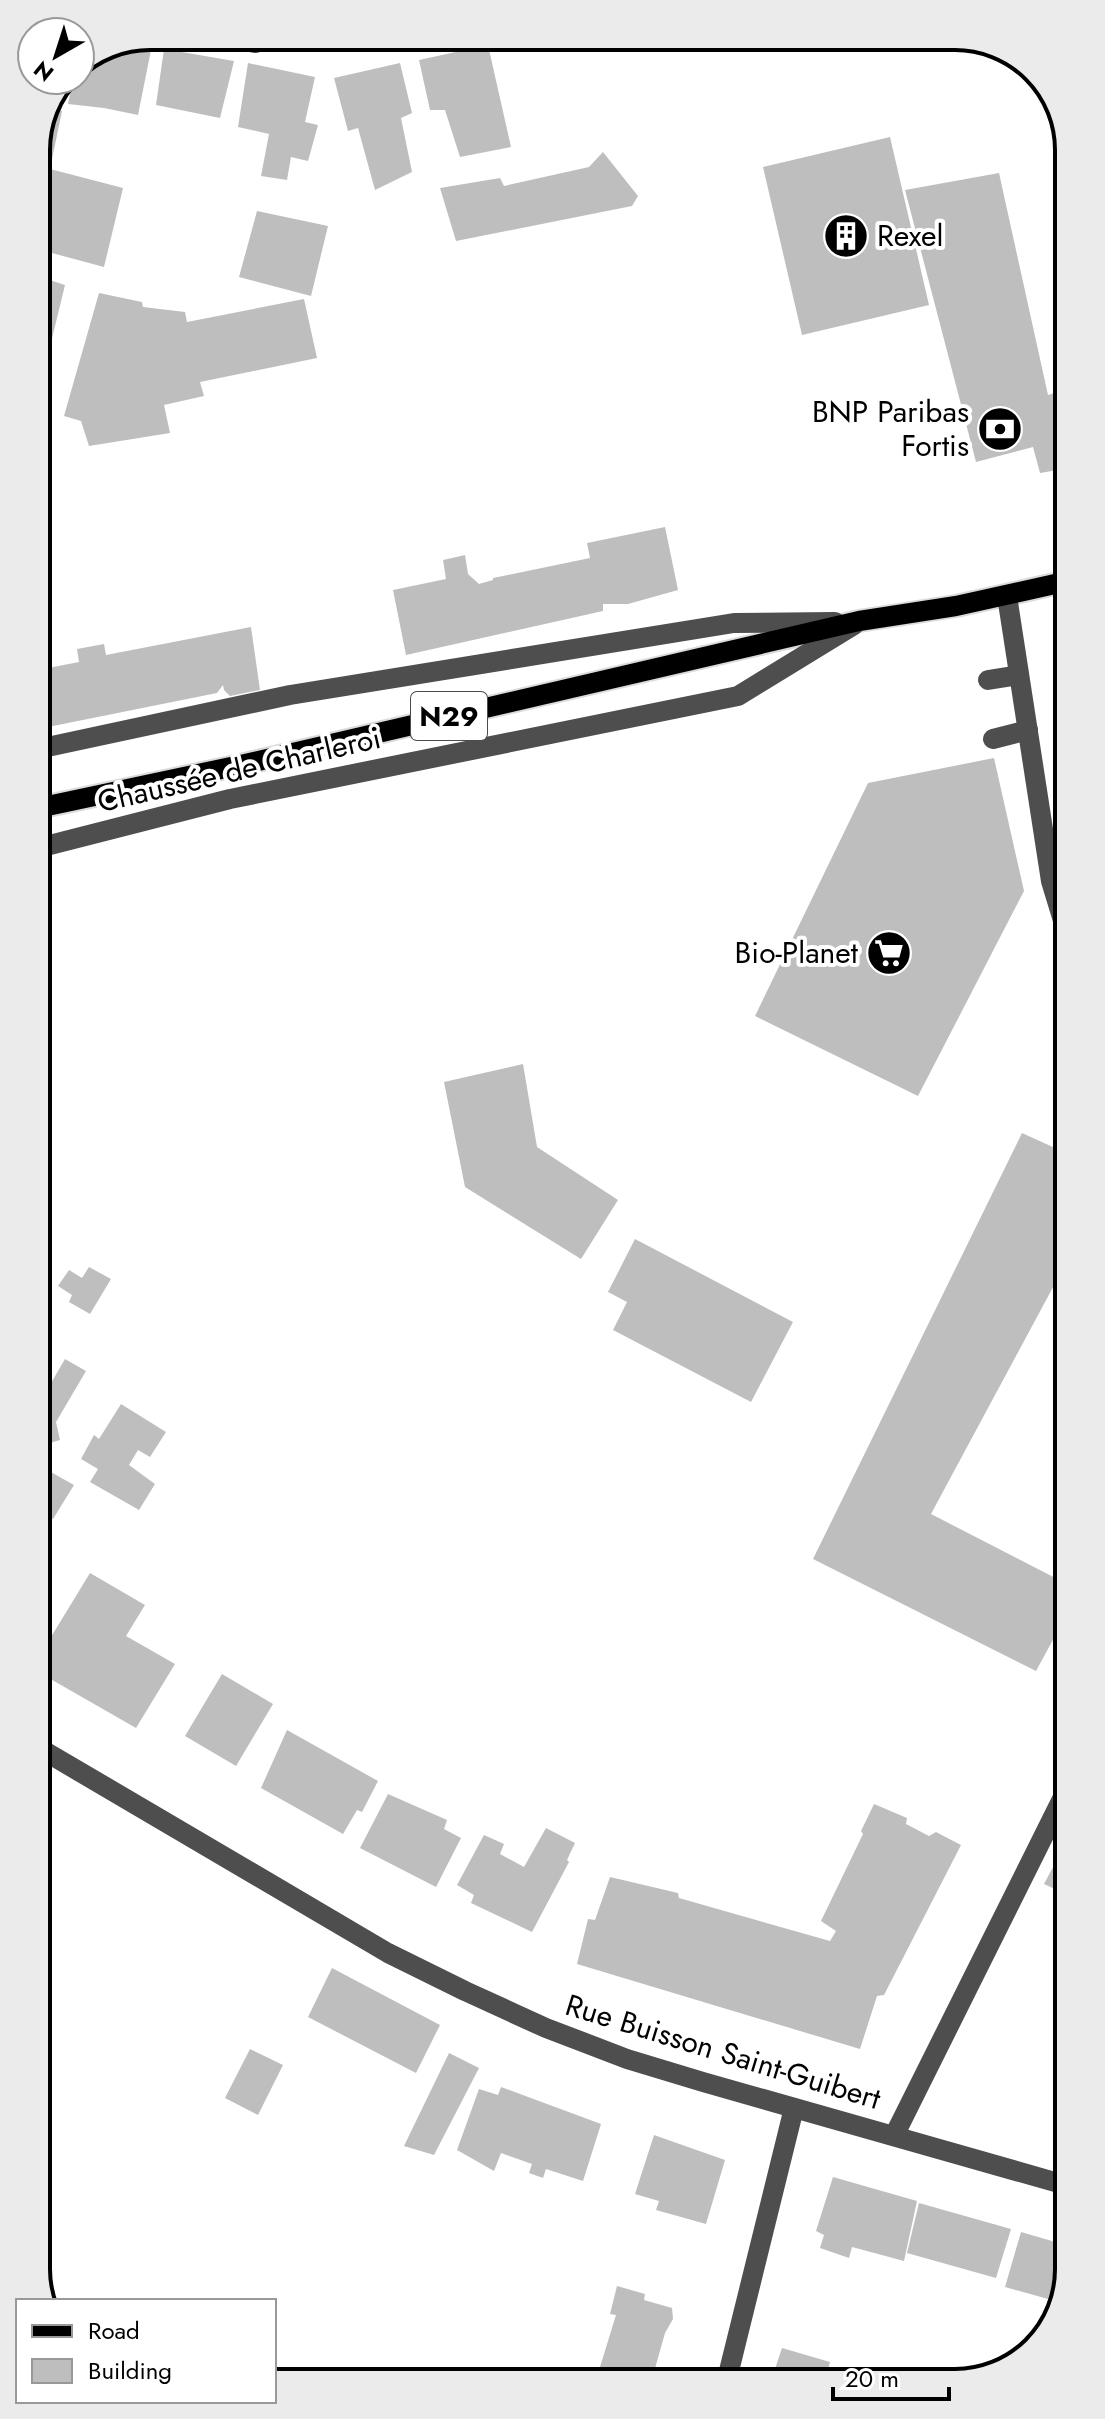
<svg xmlns="http://www.w3.org/2000/svg" width="1105" height="2419" viewBox="0 0 1105 2419" font-family="Jost,sans-serif">
<rect width="100%" height="100%" fill="#fff"/>
<g fill="#bebebe">
<path d="M135,42l17,3 -14,70 -34,-7 -36,-4 5,-24h7v-15z"/>
<path d="M488,45l23,102 -51,10 -15,-47h-15l-11,-50z"/>
<path d="M164,49l70,12 -14,57 -64,-13z"/>
<path d="M248,63l67,14 -10,45 13,3 -10,36 -17,-4 -4,23 -26,-4 8,-42 -31,-7z"/>
<path d="M400,63l12,50 -11,5 11,54 -37,18 -17,-62 -10,3 -14,-53z"/>
<path d="M52,109l10,2 -12,58 73,19 -19,79 -67,-18 -1,-38 5,-19 -5,-1v-48z"/>
<path d="M890,137l39,168 -127,30 -39,-168z"/>
<path d="M603,152l35,44 -6,10 -176,35 -16,-53 60,-10 4,8 85,-19z"/>
<path d="M999,173l49,222 16,-5v79l-24,4 -7,-26 -57,15 -71,-272z"/>
<path d="M257,211l71,15 -17,70 -72,-19z"/>
<path d="M37,276l28,9 -27,111h-1z"/>
<path d="M99,293l43,9 1,5 42,5 2,10 117,-23 13,59 -117,24 4,14 -40,9 6,28 -81,13 -8,-25 -17,-5z"/>
<path d="M665,527l13,63 -50,14h-25v7l-197,44 -13,-65 53,-11 -3,-19 22,-5 3,19 11,10 14,-4v-2l97,-20 -3,-15z"/>
<path d="M251,627l9,63 -30,6 -6,-6 -1,-5 -6,8 -179,36v-59l41,-8 -2,-13 27,-5 2,11z"/>
<path d="M994,758l30,133 -106,205 -163,-80 113,-233z"/>
<path d="M523,1064l14,83 81,53 -37,59 -116,-72 -21,-105z"/>
<path d="M1022,1133l44,20v110l-135,251 136,70v30l-31,57 -223,-112z"/>
<path d="M635,1239l158,83 -42,80 -138,-72 14,-28 -19,-10z"/>
<path d="M89,1267l22,12 -21,35 -21,-12 3,-7 -14,-9 11,-16 13,8z"/>
<path d="M65,1359l21,12 -30,51 4,18 -17,5 -3,-1v-42z"/>
<path d="M121,1404l45,28 -16,25 -12,-7 -9,15 26,19 -16,26 -49,-28 8,-13 -17,-10 13,-24 5,4z"/>
<path d="M40,1466l34,19 -21,34 -7,-4 -4,5 -2,-1z"/>
<path d="M90,1573l55,32 -19,31 49,28 -39,64 -96,-55v-18z"/>
<path d="M222,1674l51,30 -37,62 -51,-30z"/>
<path d="M287,1730l91,51 -16,31 -5,-2 -14,24 -82,-46z"/>
<path d="M388,1794l59,26 -3,9 17,9 -25,49 -76,-39z"/>
<path d="M874,1804l33,14 -1,6 23,12 7,-4 25,13 -77,150 -7,1 -17,53 -283,-85 11,-45 7,1 15,-43 68,16 1,5 151,43 6,-10 -15,-10 42,-87 -2,-3z"/>
<path d="M546,1828l29,15 -8,17 2,2 -37,70 -61,-29 3,-8 -17,-10 27,-50 20,9 -4,10 24,13z"/>
<path d="M1068,1839v56l-24,-11z"/>
<path d="M332,1968l108,57 -24,48 -108,-56z"/>
<path d="M250,2049l33,16 -25,50 -33,-17z"/>
<path d="M449,2053l30,15 -45,87 -30,-9z"/>
<path d="M501,2087l100,37 -18,57 -37,-12 -3,9 -14,-5 3,-9 -31,-11 -7,18 -37,-21 22,-61 19,6z"/>
<path d="M654,2135l71,25 -19,64 -50,-14 3,-9 -24,-7z"/>
<path d="M833,2177l84,24 -13,60 -52,-14 -3,11 -29,-10 4,-13 -8,-4z"/>
<path d="M919,2203l92,26 -15,49 -89,-25z"/>
<path d="M1021,2232l48,14v23l-9,31 -10,-3 -2,2 -43,-12z"/>
<path d="M617,2286l28,8 -1,6 28,8 1,11 -8,14 -13,46 -56,1 20,-65 -6,-1z"/>
<path d="M782,2348l48,14 -4,16h-54z"/>
</g>
<g fill="none" stroke-linecap="round" stroke-linejoin="round">
<g stroke="#dbdbdb" stroke-width="24">
<path id="major" d="M38,808l207,-44 614,-143 97,-15 108,-24"/>
</g>
<g stroke="#4e4e4e" stroke-width="20">
<path d="M221,36l34,7 26,-7"/>
<path d="M1007,596l44,285 14,46"/>
<path d="M988,680l31,-5"/>
<path d="M993,739l35,-9"/>
<path d="M38,749l252,-54 444,-72 101,-1"/>
<path d="M38,848l192,-49 508,-103 116,-71"/>
<path d="M41,1749l347,204 77,38 81,37 81,31 76,23 366,104"/>
<path d="M894,2136l174,-349"/>
<path d="M727,2379l67,-271"/>
</g>
<use href="#major" stroke="#000" stroke-width="20"/>
</g>
<defs>
<g id="building-disc" transform="scale(2.3)"><circle r="9.5" fill="#000" stroke="#fff"/><path d="M-4-6H4V6H1V3H-1V6H-4ZM-2.5-4.3h1.7v1.8h-1.7ZM.8-4.3h1.7v1.8H.8ZM-2.5-1h1.7V.8h-1.7ZM.8-1h1.7V.8H.8Z" fill="#fff"/></g>
<g id="bank-disc" transform="scale(2.3)"><circle r="9.5" fill="#000" stroke="#fff"/><path d="M-6-4H6V4H-6ZM0-2.3a2.3 2.3 0 1 0 0 4.6a2.3 2.3 0 1 0 0-4.6Z" fill="#fff"/></g>
<g id="supermarket-disc" transform="scale(2.3)"><circle r="9.5" fill="#000" stroke="#fff"/><path d="M-6-5.5h2.5l.6 2H6L4.5 2H-2.5L-4.4-4H-6ZM-1.5 3.2a1.3 1.3 0 1 0 .1 0ZM3 3.2a1.3 1.3 0 1 0 .1 0Z" fill="#fff"/></g>
</defs>
<g fill-rule="evenodd">
<use href="#building-disc" x="846" y="236"/>
<use href="#bank-disc" x="1000" y="429"/>
<use href="#supermarket-disc" x="889" y="953"/>
</g>
<g text-anchor="middle" stroke-width="8" stroke-linejoin="round" paint-order="stroke">
<rect fill="#fff" stroke="#4c4c4c" stroke-width="2" x="411" y="692" width="76" height="48" rx="6"/>
<g font-size="28" font-weight="bold" fill="#000">
<text x="449" y="726">N29</text>
</g>
<g font-size="30" fill="#000" stroke="#fff" text-anchor="end">
<text x="877" y="246" text-anchor="start">Rexel</text>
<text x="969" y="422">BNP Paribas<tspan x="969" dy="34">Fortis</tspan></text>
<text x="858" y="963">Bio-Planet</text>
</g>
<g font-size="30" fill="#000" stroke="#fff">
<text transform="translate(239 770) rotate(-13)" y="10">Chaussée de Charleroi</text>
<text transform="translate(723 2052) rotate(17)" y="10">Rue Buisson Saint-Guibert</text>
</g>
</g>
<path d="M0 0H1105V2419H0ZM150 50H955A100 100 0 0 1 1055 150V2269A100 100 0 0 1 955 2369H150A100 100 0 0 1 50 2269V150A100 100 0 0 1 150 50Z" fill="#ebebeb" fill-rule="evenodd"/>
<path fill="none" stroke="#000" stroke-width="4" d="M150 50H955A100 100 0 0 1 1055 150V2269A100 100 0 0 1 955 2369H150A100 100 0 0 1 50 2269V150A100 100 0 0 1 150 50Z"/>
<rect x="16" y="2299" width="260" height="104" fill="#ffffff" stroke="#999999" stroke-width="2"/>
<rect x="32" y="2325" width="40" height="12" fill="#000000" stroke="#999999" stroke-width="2"/>
<text x="88" y="2339" font-size="24" fill="#000000">Road</text>
<rect x="32" y="2359" width="40" height="24" fill="#bebebe" stroke="#999999" stroke-width="2"/>
<text x="88" y="2379" font-size="24" fill="#000000">Building</text>
<g transform="translate(56 56) rotate(219)"><circle r="38" fill="#ffffff" stroke="#999999" stroke-width="2"/>
<path d="M0-6L14 30L0 20L-14 30Z" fill="#000000"/>
<text y="-12" font-size="22" font-weight="bold" text-anchor="middle" fill="#000000">N</text>
</g>
<path d="M833 2387v12h116v-12" fill="none" stroke="#000000" stroke-width="4"/>
<text x="845" y="2387" font-size="24" fill="#000000" stroke="#ffffff" stroke-width="6" paint-order="stroke">20 m</text>
</svg>
